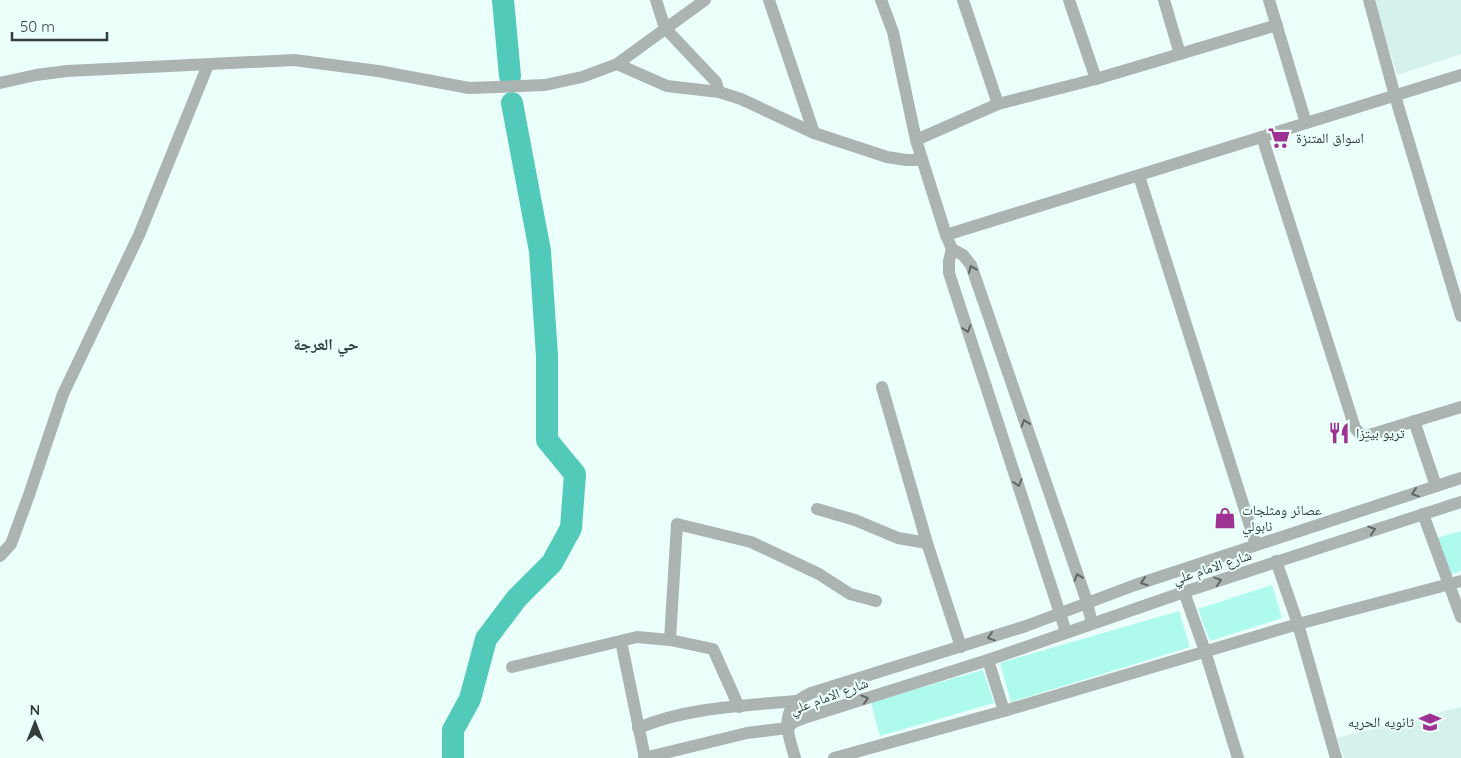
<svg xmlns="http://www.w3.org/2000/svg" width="1461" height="758" viewBox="0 0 1461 758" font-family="Quicksand,'Noto Naskh Arabic',sans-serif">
<rect width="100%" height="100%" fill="#ebfffb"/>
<g fill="#d5f1ec">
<path d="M1375,0h86v54l-64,21z"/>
<path d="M1461,707v51h-117l-7,-20z"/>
</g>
<g fill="#aefbee">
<path d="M1461,531v40l-12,4 -12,-37z"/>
<path d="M1272,585l10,33 -72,23 -12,-32z"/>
<path d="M1179,611l11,36 -179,55 -11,-39z"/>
<path d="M983,670l11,33 -114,33 -9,-34z"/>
</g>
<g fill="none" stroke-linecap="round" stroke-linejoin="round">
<g stroke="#51cab9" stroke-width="22">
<path d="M503,0l7,76"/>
<path d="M453,758v-28l17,-31 16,-60 31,-41 35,-35 19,-35 4,-54 -28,-34v-84l-7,-105 -28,-148"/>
</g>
<g stroke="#acb4b2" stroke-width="12">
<path d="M656,0l9,28 51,54 3,10"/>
<path d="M769,0l45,133"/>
<path d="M881,0l12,32 23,108 30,95 6,14 11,6 8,10 115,334 6,24"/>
<path d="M963,0l35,104"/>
<path d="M1069,0l27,79"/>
<path d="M1164,0l16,54"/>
<path d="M1269,0l37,123"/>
<path d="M1369,0l26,96 66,220"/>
<path d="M617,64l50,22 52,6 22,7 73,34 73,24 19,3h16"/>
<path d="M0,83l36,-8 31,-4 227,-11 84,11 91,17 76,-3 37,-8 35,-13 88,-64"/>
<path d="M1262,137l93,291 6,7 5,1 95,-29"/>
<path d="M916,140l82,-36 98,-25 181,-54"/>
<path d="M1139,176l117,369"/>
<path d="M946,235l515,-160"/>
<path d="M952,249l-3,12v12l117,359"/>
<path d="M882,387l45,156 34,104"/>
<path d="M1414,421l22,65"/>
<path d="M817,509l38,11 43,18 29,5"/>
<path d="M1423,514l38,103"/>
<path d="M0,556l11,-12 18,-49 34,-101 76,-159 69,-170"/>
<path d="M1276,561l22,63 38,134"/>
<path d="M1184,592l21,59 33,107"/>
<path d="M670,640l7,-116 74,18 68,32 31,20 26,7"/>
<path d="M621,641l24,117"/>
<path d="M988,660l16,51"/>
<path d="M512,667l125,-30 33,3 43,9 26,58"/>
<path d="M638,728c50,-21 105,-22 158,-27"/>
<path d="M787,728l7,-6 13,-5 181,-57 196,-68 277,-90"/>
<path d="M644,758l103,-25 40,-5"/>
<path d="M795,758c-8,-28 -17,-50 16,-65l215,-67 109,-41 326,-107"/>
<path d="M834,758l170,-47 294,-87 163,-43"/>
</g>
</g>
<defs><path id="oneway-chevron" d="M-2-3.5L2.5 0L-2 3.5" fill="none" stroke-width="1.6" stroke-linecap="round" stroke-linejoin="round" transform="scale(1.25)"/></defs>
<g stroke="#5f6765">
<use href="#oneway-chevron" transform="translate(972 269) rotate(-113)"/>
<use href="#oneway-chevron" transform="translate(967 329) rotate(72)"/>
<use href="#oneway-chevron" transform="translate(1025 423) rotate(-109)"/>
<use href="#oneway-chevron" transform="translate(1018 483) rotate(72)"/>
<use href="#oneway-chevron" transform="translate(1415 493) rotate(162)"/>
<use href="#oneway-chevron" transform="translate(1372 530) rotate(-18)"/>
<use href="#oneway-chevron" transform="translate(1078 577) rotate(-109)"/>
<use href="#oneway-chevron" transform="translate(1218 581) rotate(-18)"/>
<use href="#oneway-chevron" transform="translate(1144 582) rotate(162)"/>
<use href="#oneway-chevron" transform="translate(991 637) rotate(162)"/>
<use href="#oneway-chevron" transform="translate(865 699) rotate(-17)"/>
</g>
<defs>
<g id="supermarket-bare" transform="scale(1.725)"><path d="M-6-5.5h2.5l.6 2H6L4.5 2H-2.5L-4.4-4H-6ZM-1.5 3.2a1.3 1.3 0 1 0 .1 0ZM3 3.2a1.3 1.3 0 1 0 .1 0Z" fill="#9e3293" stroke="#ebfffb" stroke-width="2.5" paint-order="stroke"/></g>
<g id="restaurant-bare" transform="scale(1.725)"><path d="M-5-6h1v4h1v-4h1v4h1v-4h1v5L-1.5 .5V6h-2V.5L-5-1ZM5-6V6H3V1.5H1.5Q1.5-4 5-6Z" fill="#9e3293" stroke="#ebfffb" stroke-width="2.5" paint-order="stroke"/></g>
<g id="shop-bare" transform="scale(1.725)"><path d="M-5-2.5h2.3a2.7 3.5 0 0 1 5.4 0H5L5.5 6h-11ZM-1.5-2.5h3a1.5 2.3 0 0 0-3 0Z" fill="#9e3293" stroke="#ebfffb" stroke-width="2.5" paint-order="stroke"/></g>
<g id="school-bare" transform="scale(1.725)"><path d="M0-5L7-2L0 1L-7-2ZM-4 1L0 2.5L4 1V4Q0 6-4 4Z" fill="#9e3293" stroke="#ebfffb" stroke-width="2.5" paint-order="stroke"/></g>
</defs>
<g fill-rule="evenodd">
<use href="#supermarket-bare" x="1279" y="138"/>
<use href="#restaurant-bare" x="1339" y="433"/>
<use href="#shop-bare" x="1225" y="518"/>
<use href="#school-bare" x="1430" y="722"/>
</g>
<g text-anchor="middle" stroke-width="4" stroke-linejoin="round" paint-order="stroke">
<g font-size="14" fill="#353d3b" stroke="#ebfffb" text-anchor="start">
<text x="1296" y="143">اسواق المتنزة</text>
<text x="1356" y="438">تريو بيتزا</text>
<text x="1242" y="515">عصائر ومثلجات<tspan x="1242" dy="16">نابولي</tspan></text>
<text x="1414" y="727" text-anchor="end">ثانويه الحريه</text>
</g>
<g font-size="14" fill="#353d3b" stroke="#ebfffb">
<text transform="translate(1212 567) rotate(-18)" y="5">شارع الامام علي</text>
<text transform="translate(829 696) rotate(-20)" y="5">شارع الامام علي</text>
</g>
<g font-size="16" font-weight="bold" fill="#30403d" stroke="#ebfffb">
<text x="326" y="350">حي العرجة</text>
</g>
</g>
<g transform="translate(35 723)" stroke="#ebfffb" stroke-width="4" paint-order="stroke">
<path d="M0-4L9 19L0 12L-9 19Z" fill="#353d3b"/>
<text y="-8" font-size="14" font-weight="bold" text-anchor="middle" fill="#353d3b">N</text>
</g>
<path d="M12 32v8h95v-8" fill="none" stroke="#353d3b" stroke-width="2.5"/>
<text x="20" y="32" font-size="15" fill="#353d3b" stroke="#ebfffb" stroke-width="4" paint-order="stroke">50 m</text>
</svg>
